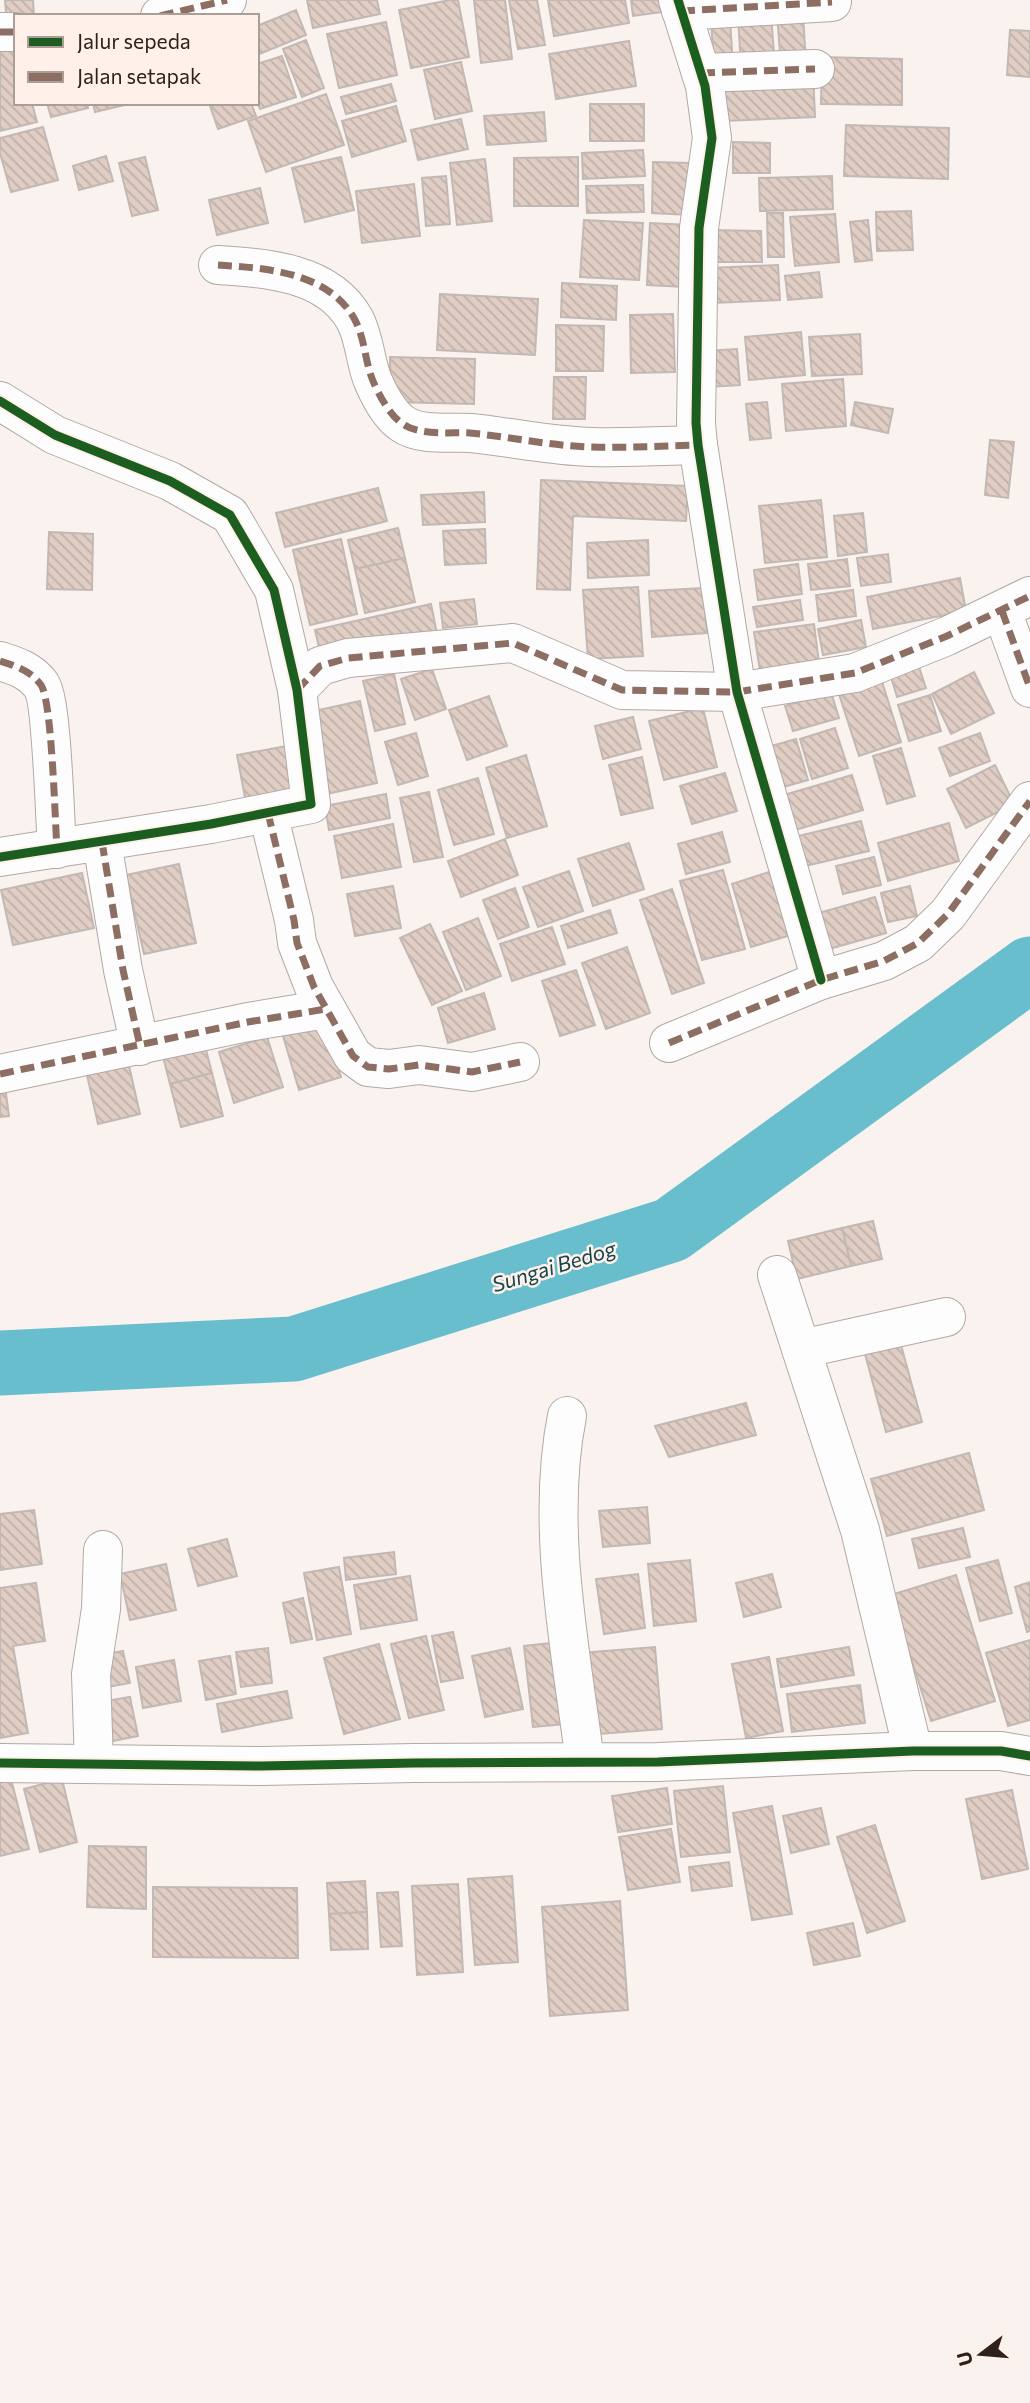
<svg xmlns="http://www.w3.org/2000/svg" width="1030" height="2403" viewBox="0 0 1030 2403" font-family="Commissioner,sans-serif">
<defs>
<pattern id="building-back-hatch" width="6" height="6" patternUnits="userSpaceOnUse" patternTransform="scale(1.75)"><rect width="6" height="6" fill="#e0cdc4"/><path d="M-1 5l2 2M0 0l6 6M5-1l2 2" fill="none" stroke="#c0b0a8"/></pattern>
</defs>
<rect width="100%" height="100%" fill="#faf2ef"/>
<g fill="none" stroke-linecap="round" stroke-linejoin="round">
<path stroke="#69becd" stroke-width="65" d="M0,1363l294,-14 377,-119 359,-261"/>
</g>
<g fill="url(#building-back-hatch)" stroke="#c2b8b4" stroke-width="2">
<path d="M5,0h28l1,16h-18l-9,7z"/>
<path d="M307,0h70l3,14 -67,14z"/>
<path d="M450,0h8l11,57 -58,11 -12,-58z"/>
<path d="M474,0h31l7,59 -31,4z"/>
<path d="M509,0h28l8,45 -27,4z"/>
<path d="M548,0h77l4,23 -75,13z"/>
<path d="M631,0h31l1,12 -30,4z"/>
<path d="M296,10l10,25 -49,20v-29z"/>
<path d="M803,13l3,52 -25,1 -4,-52z"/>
<path d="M771,14l4,53 -34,1 -3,-52z"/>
<path d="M730,18l3,49 -19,1 -3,-49z"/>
<path d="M386,22l11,53 -58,13 -12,-54z"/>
<path d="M1010,30l20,1v46l-23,-2z"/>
<path d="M0,40l16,2v61h16l5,19 -37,9z"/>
<path d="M306,40l18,48 -22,9 -19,-48z"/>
<path d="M629,41l7,45 -80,13 -7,-45z"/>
<path d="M282,56l14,41 -36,12 -3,-8v-37z"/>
<path d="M822,57l80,2v46l-81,-1z"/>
<path d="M461,62l11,49 -37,8 -11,-49z"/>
<path d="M813,73l2,44 -90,4 -2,-44z"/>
<path d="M391,84l5,17 -50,13 -5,-17z"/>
<path d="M326,94l18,51 -78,27 -18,-51z"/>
<path d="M47,103h40l1,5 -37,9z"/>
<path d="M93,103h40l-38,9z"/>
<path d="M209,103h42l5,13 -38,13z"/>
<rect x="590" y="104" width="54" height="37"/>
<path d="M396,106l10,35 -54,16 -10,-36z"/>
<path d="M544,112l2,29 -59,4 -3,-29z"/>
<path d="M461,119l7,30 -50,11 -7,-30z"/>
<path d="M846,125l103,3 -1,51 -104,-3z"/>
<path d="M43,127l15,53 -47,12 -11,-39v-15z"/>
<path d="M733,142l37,1v30h-37z"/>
<path d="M643,150l2,26 -62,3 -1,-26z"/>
<path d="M106,156l7,25 -34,9 -6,-24z"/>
<path d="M145,157l13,53 -26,6 -13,-53z"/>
<path d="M341,157l13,53 -49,12 -13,-54z"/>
<path d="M578,157v49h-64v-48z"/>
<path d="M485,159l7,62 -35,4 -7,-62z"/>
<path d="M653,162l37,1 -1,52 -37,-2z"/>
<path d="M446,176l4,48 -24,2 -4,-48z"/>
<path d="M832,176l1,33 -73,2 -1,-33z"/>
<path d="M414,184l6,52 -58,7 -6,-52z"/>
<path d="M643,185l1,27 -57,1 -1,-27z"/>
<path d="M260,188l8,35 -51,12 -8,-35z"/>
<path d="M911,211l2,39 -36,1 -1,-39z"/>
<path d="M767,213h16l1,44h-16z"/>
<path d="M835,214l4,48 -44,4 -5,-49z"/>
<path d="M584,220l59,3 -4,57 -59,-3z"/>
<path d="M868,220l4,40 -17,2 -5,-40z"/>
<path d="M650,223l39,2 -4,62 -38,-2z"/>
<path d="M711,230l50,1 1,31h-52z"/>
<path d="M778,265l2,35 -67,3 -3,-35z"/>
<path d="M819,272l3,25 -34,3 -3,-24z"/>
<path d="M562,283l55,3 -1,34 -55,-3z"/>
<path d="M440,294l98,5 -3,56 -98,-5z"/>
<path d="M673,314l2,58 -44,1 -1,-58z"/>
<path d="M556,325l48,1 -1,45h-47z"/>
<path d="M801,332l4,43 -56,5 -4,-43z"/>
<path d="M860,334l2,40 -50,2 -3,-39z"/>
<path d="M737,349l3,36 -32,2 -3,-36z"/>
<path d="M390,357l85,2 -1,45 -84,-2z"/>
<path d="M554,377h32l-1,42h-32z"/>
<path d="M843,379l3,47 -60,5 -4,-47z"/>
<path d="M767,402l4,36 -21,2 -4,-36z"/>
<path d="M855,402l38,7 -5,24 -37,-8z"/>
<path d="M990,440l24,2 -6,56 -23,-3z"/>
<path d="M541,480l147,6 -2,35 -113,-5 -3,74 -33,-1z"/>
<path d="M378,488l9,33 -102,26 -9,-34z"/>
<path d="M484,492l1,30 -62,3 -2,-30z"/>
<path d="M821,500l6,57 -62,6 -6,-57z"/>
<path d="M863,513l4,39 -29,4 -4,-40z"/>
<path d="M398,528l7,30 -50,11 -7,-29z"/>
<path d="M485,529l1,34 -41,2 -2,-34z"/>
<path d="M49,532l44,2 -1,56 -45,-1z"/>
<path d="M341,539l16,75 -47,11 -17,-75z"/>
<path d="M648,540l1,35 -61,3 -1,-35z"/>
<path d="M888,554l3,28 -30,4 -4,-28z"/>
<path d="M405,558l10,44 -50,11 -10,-44z"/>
<path d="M847,559l3,27 -39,4 -3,-26z"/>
<path d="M798,564l4,30 -44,6 -4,-30z"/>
<path d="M960,578l6,33 -93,18 -6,-32z"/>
<path d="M638,587l5,69 -55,3 -5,-69z"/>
<path d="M703,588l4,45 -55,4 -3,-46z"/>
<path d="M853,590l3,26 -37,5 -3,-26z"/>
<path d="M474,599l3,25 -34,4 -3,-25z"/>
<path d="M800,600l3,20 -46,7 -4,-20z"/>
<path d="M431,604l6,30 -115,26 -7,-30z"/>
<path d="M861,620l5,27 -43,8 -5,-26z"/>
<path d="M814,624l5,39 -59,8 -6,-39z"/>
<path d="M917,661l9,27 -29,9 -8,-27z"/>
<path d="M432,669l14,40 -31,11 -14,-41z"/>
<path d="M879,672l22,70 -42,14 -23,-71z"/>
<path d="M974,672l20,41 -43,21 -19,-40z"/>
<path d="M394,674l11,50 -30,7 -12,-50z"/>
<path d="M831,692l8,26 -46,13 -8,-25z"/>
<path d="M930,695l11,36 -32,10 -11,-36z"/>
<path d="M489,696l18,50 -40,14 -18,-50z"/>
<path d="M360,701l17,82 -55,12 -17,-82z"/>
<path d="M703,708l14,59 -53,13 -15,-59z"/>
<path d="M633,717l8,32 -38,10 -8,-33z"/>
<path d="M835,728l13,40 -36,11 -12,-40z"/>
<path d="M416,733l12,43 -30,9 -13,-43z"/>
<path d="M980,733l10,28 -40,15 -11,-28z"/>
<path d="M796,739l12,41 -28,8 -12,-41z"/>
<path d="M298,744l9,52 -60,12 -10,-53z"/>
<path d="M901,748l14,48 -28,8 -14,-48z"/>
<path d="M526,755l21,71 -40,12 -21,-70z"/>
<path d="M642,757l11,51 -32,7 -12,-50z"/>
<path d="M995,765l19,39 -48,24 -19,-39z"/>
<path d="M725,773l12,38 -45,13 -12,-38z"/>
<path d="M852,775l11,35 -78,23 -11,-35z"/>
<path d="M478,778l16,56 -40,11 -16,-55z"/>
<path d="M429,792l14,65 -29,5 -14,-64z"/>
<path d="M386,794l4,24 -61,12 -4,-24z"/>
<path d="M861,821l8,30 -68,16 -7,-30z"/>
<path d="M949,823l10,38 -71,20 -10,-38z"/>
<path d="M393,824l8,43 -59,11 -8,-42z"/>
<path d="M722,832l8,30 -44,12 -8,-30z"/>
<path d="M505,839l13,36 -57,22 -13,-36z"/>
<path d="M629,843l15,46 -51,17 -15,-47z"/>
<path d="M874,857l7,28 -38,9 -7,-28z"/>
<path d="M179,864l17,79 -52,11 -18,-79z"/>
<path d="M723,870l22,79 -43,11 -22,-79z"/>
<path d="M569,871l14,40 -45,16 -15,-40z"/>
<path d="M772,871l19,64 -40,12 -19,-63z"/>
<path d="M82,873l12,55 -81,17 -12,-55z"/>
<path d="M393,886l8,42 -46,8 -8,-42z"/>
<path d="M910,886l7,30 -29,6 -7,-29z"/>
<path d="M515,888l14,39 -31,12 -15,-39z"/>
<path d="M672,889l32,94 -32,11 -32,-94z"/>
<path d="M875,897l11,36 -71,20 -10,-36z"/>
<path d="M610,910l7,23 -49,15 -7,-22z"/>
<path d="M478,918l23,58 -35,14 -23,-58z"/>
<path d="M430,924l32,67 -30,14 -32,-67z"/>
<path d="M552,927l13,37 -53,17 -12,-37z"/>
<path d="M627,947l23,66 -44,16 -24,-66z"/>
<path d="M576,970l19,55 -35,11 -18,-55z"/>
<path d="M484,993l11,36 -47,14 -10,-35z"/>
<path d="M325,1023l16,54 -42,13 -16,-54z"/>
<path d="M267,1037l16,50 -49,16 -15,-51z"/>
<path d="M203,1038l9,35 -42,11 -9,-35z"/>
<path d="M127,1057l13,57 -42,10 -13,-58z"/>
<path d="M212,1073l11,43 -42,11 -11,-43z"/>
<path d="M5,1086l4,30 -9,1v-30z"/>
<path d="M873,1221l9,38 -31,7 -9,-38z"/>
<path d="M842,1228l9,38 -54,13 -9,-38z"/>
<path d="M901,1345l21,77 -36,10 -21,-78z"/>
<path d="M746,1403l10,32 -87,22 -14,-31z"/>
<path d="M969,1453l15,57 -97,26 -16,-57z"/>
<path d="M647,1507l3,36 -47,4 -4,-36z"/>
<path d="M34,1510l8,54 -42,6v-56z"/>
<path d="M963,1528l7,29 -51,11 -7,-29z"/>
<path d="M227,1539l10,37 -39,10 -10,-37z"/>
<path d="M394,1552l2,22 -50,6 -2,-22z"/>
<path d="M690,1560l6,61 -42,5 -6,-62z"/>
<path d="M998,1560l14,53 -32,8 -14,-53z"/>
<path d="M166,1564l10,46 -46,10 -10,-46z"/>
<path d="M339,1567l12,67 -34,6 -13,-67z"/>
<path d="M638,1574l7,54 -41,6 -8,-55z"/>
<path d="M772,1574l9,33 -37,10 -8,-34z"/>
<path d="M956,1575l39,126 -64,20 -40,-126z"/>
<path d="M410,1576l7,44 -56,9 -7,-44z"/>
<path d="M1030,1582v49l-3,1 -12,-45z"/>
<path d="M36,1583l9,58 -32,5 15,87 -28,5v-150z"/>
<path d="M303,1598l9,41 -21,4 -8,-40z"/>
<path d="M453,1632l10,46 -22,4 -9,-46z"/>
<path d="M426,1636l18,74 -35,8 -18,-74z"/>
<path d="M1030,1640v80l-22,6 -22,-73z"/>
<path d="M569,1641l8,82 -44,4 -9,-81z"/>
<path d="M379,1644l21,75 -56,15 -20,-76z"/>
<path d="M655,1647l7,82 -76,6 -6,-82z"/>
<path d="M849,1647l5,28 -73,12 -4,-28z"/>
<path d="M268,1648l4,35 -31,4 -5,-35z"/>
<path d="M510,1648l13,61 -38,8 -13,-61z"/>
<path d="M123,1651l7,32 -23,4 -7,-32z"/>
<path d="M230,1656l6,38 -30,6 -7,-39z"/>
<path d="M769,1657l14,74 -37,7 -14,-74z"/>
<path d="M174,1660l7,41 -38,7 -7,-41z"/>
<path d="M860,1685l5,38 -73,9 -5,-38z"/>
<path d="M287,1691l5,27 -70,14 -5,-28z"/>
<path d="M130,1697l8,39 -30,6 -8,-40z"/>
<path d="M11,1779l18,70 -29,7v-74z"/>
<path d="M62,1779l15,63 -37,10 -16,-63z"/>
<path d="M723,1786l7,66 -49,5 -7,-66z"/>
<path d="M667,1788l5,36 -54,8 -6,-36z"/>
<path d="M1012,1790l16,79 -46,10 -16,-80z"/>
<path d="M772,1806l20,108 -40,6 -19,-107z"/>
<path d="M821,1808l8,36 -38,9 -8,-37z"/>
<path d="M875,1825l30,96 -38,12 -30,-96z"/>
<path d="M671,1829l9,53 -52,8 -9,-53z"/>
<path d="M89,1846l57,1v62l-59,-2z"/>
<path d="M729,1862l3,24 -40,5 -3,-24z"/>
<path d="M512,1876l6,86 -43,3 -7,-86z"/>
<path d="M365,1881l2,31 -38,2 -2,-31z"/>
<path d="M458,1884l5,88 -46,3 -5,-89z"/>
<path d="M153,1887l144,1 1,70 -145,-1z"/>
<path d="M398,1892l4,54 -21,1 -4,-54z"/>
<path d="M620,1901l8,109 -78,6 -8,-109z"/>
<path d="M367,1912l1,37 -37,1 -2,-36z"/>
<path d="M853,1923l7,33 -46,9 -7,-32z"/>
</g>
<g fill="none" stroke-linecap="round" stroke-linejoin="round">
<g stroke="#b2a9a5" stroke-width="40">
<g id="minor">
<path d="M678,0l27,86 7,52 -13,90 -3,195 2,22 39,247 84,288"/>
<path d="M681,11l151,-9"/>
<path d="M160,16l67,-16"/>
<path d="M0,32h16"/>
<path d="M701,73l114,-4"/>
<path d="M218,265c48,3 111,7 137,55 10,19 10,42 18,61 6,14 17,35 30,43 17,12 47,8 67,9 41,4 81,13 122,14 35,1 71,-1 106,-2"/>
<path d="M0,401l55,34 115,46 60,34 44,75 23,100 14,114 -100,20 -211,33"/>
<path d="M1002,611l28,77"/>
<path d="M0,661c16,5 31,10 41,24 11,15 14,137 16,164"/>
<path d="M297,690l23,-24 28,-8 165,-15 109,47 115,2 118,-19 92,-37 83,-40"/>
<path d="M268,813l26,107 3,23 17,44 39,69 15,11 21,2 30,-4 53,7 48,-10"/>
<path d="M102,842l21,128 17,76"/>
<path d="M669,1043l152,-63 63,-19 34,-18 30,-29 82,-113"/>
<path d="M0,1074l248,-52 78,-13"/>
<path d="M777,1275l83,255 53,221"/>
<path d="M801,1349l145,-32"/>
<path d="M567,1416c-22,111 4,235 18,346"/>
<path d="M0,1763l261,3 153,-3 244,-1 255,-11h88l29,5"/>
<path d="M94,1764l-3,-90 10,-65 2,-59"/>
</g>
</g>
<use href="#minor" stroke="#fefdfd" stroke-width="38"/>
<g stroke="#8d6e63" stroke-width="7" stroke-dasharray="14 7" stroke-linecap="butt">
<path d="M681,11l151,-9"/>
<path d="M160,16l67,-16"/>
<path d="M0,32h16"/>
<path d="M701,73l114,-4"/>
<path d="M218,265c48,3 111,7 137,55 10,19 10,42 18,61 6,14 17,35 30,43 17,12 47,8 67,9 41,4 81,13 122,14 35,1 71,-1 106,-2"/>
<path d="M1002,611l28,77"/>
<path d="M0,661c16,5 31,10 41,24 11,15 14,137 16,164"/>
<path d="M297,690l23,-24 28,-8 165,-15 109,47 115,2 118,-19 92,-37 83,-40"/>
<path d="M268,813l26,107 3,23 17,44 39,69 15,11 21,2 30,-4 53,7 48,-10"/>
<path d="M102,842l21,128 17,76"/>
<path d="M669,1043l152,-63 63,-19 34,-18 30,-29 82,-113"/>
<path d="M0,1074l248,-52 78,-13"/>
</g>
<g stroke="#fff1ea" stroke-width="13">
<g id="cycleway">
<path d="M678,0l27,86 7,52 -13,90 -3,195 2,22 39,247 84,288"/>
<path d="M0,401l55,34 115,46 60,34 44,75 23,100 14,114 -100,20 -211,33"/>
<path d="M0,1763l261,3 153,-3 244,-1 255,-11h88l29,5"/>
</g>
</g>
<use href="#cycleway" stroke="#1b5e20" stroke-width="9"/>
</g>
<g text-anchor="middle" stroke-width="5" stroke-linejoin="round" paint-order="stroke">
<g font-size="21" font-style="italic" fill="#134650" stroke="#fff1ea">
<text transform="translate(554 1267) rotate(-17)" y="7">Sungai Bedog</text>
</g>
</g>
<rect x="14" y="14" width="245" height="91" fill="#fff1ea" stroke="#ab9e97" stroke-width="2"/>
<rect x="28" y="37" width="35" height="10" fill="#1b5e20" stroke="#ab9e97" stroke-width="2"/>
<text x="77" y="49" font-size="21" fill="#2e211b">Jalur sepeda</text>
<rect x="28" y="72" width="35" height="10" fill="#8d6e63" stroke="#ab9e97" stroke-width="2"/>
<text x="77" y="84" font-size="21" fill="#2e211b">Jalan setapak</text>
<g transform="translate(981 2354) rotate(254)" stroke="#fff1ea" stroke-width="5" paint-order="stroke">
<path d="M0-5L12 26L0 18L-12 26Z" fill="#2e211b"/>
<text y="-10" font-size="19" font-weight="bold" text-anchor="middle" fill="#2e211b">U</text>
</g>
</svg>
